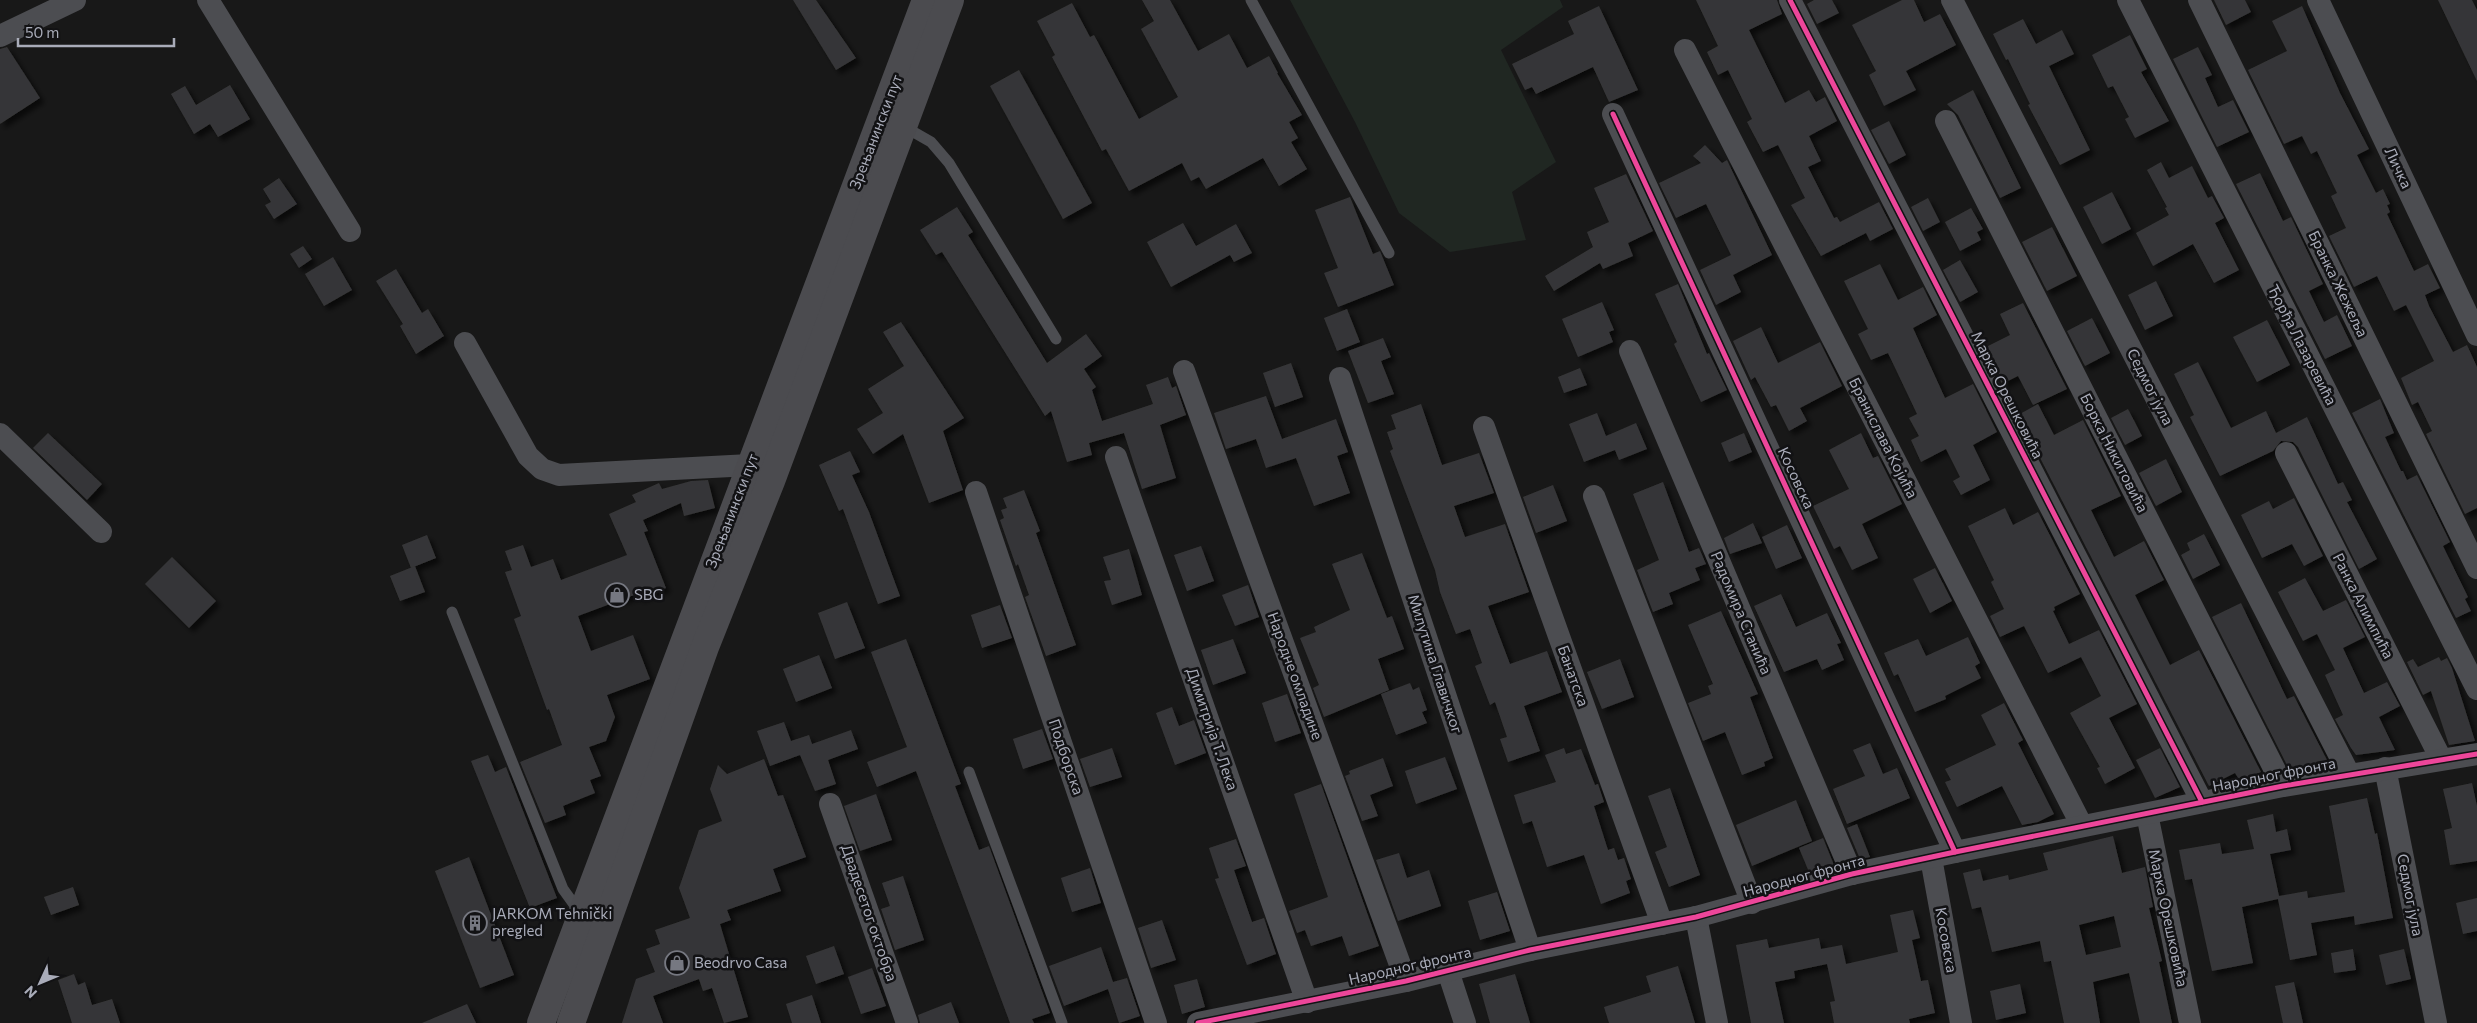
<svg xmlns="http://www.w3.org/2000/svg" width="2477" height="1023" viewBox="0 0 2477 1023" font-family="Commissioner,sans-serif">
<defs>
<filter id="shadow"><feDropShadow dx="4.5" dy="4.5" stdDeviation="2.5" flood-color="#0009"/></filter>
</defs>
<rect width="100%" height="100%" fill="#181818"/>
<path fill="#202722" d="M1290,0h270l3,7 -62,43 55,112 -44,30 14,48 -76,12 -51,-39 -44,-91z"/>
<g fill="#363637" fill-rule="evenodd" filter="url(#shadow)">
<path d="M793,0h23l40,58 -20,12z"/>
<path d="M1142,0h28l28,51 31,-17 18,34 22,-12 9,17h-1l25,42 -13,7 9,16 -7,4 16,27 -28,17 -16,-28 -57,31 -7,-12 -8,4 -9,-18 -53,28 -23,-42 -4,2 -50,-94 3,-2 -18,-34 35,-18 18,34 4,-2 45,84 39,-22 -37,-68 13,-8z"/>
<path d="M1696,0h81l5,14 -33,16 36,73 24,-13 7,12 9,-5 12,24 -28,15 12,25 -13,6 26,51 3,-1 3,5 39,-20 14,27 -23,12 -4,-8 -45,23 -30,-51 14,-7 -27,-53 -15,7 -16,-30 5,-3 -24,-49 -10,5 -11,-23 11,-6z"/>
<path d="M1814,0h18l7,13 -22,11 -10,-20z"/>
<path d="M1902,0h12l10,22 16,-8 16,31 -50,26 10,19 -32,16 -15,-31 7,-4 -24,-46z"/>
<path d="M2214,0h31l6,12 -25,13z"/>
<path d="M2438,0h34l5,10v71z"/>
<path d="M1599,6l39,84 -29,12 -16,-35 -57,27 -4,-7 -7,3 -13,-26 62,-30 -6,-13z"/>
<path d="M2302,6l38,87 29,56 -12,6 19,38 7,-4 7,15 -3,1 3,7 -3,2 27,57 14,-7 12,24 -15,7 4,11 24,46 14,-7 10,22v141l-12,6 -39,-80 6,-3 -14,-29 -6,3 -11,-27 33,-17 -28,-56 -12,6 -17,-35 -23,11 -25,-51 17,-8 -15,-32 6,-3 -20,-42 -6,3 -9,-18 -18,8 -36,-74 39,-19 -15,-30z"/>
<path d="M2023,19l13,25 26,-14 12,24 -25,12 41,84 -30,15 -32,-60 2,-1 -22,-45 -2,1 -13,-26z"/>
<path d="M2130,35l17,34 -6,3 28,49 -34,17 -10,-19 4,-2 -16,-31 -5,2 -16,-33z"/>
<path d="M7,47l33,51 -40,26v-75z"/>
<path d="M2198,47l14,28 -7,3 13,29 15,-7 16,32 -32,15 -44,-88z"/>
<path d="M1019,70l73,133 -29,16 -73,-133z"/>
<path d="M230,85l20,34 -32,18 -8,-13 -16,10 -23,-40 14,-8 11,19z"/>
<path d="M1973,90l48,98 -21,10 -42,-83 -11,-11z"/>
<path d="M1889,121l17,34 -17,9 -18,-34z"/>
<path d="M1705,145l17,18 5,-3 45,95 -39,20 8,17 -25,13 -16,-35 31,-15 -25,-51 -30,14 -17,-35 42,-20 -8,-7z"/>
<path d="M2161,162l8,16 23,-12 16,32 4,-2 12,22 -9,5 24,47 -25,13 -21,-39 -40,22 -17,-33 33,-18 -4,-7 2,-1 -20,-37z"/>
<path d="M2260,173l23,48 8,-4 32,67 -14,7 15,31 13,-7 15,31 -27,13 -89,-175z"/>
<path d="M1626,174l27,57 -25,12 5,13 -30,13 -3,-6 -46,28 -9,-15 48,-29 -6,-15 22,-10 -15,-34z"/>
<path d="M279,178l18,26 -23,15 -9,-14 6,-3 -8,-13z"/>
<path d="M2112,192l19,37 -29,15 -19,-37z"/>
<path d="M1350,197l23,57 7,-3 14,34 -56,22 -14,-34 14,-5 -23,-58z"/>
<path d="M1928,198l12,24 -17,9 -12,-24z"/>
<path d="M957,207l16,25 -5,3 79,128 39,-29 16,22 -18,13 12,18 -4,3 10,31 51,-17 -7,-19 22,-8 4,11 4,-2 10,29 -26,10 16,53 -34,11 -18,-56 -35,10 3,12 -25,7 -16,-51 -6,5 -103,-164 -6,3 -16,-25z"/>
<path d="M1971,208l12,21 -6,3 4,8 -21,11 -15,-29z"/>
<path d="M1183,223l13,23 40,-22 16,29 -18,9 -4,-7 -59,32 -24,-45z"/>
<path d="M2052,227l25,49 -30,15 -25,-49z"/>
<path d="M303,246l9,13 -13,9 -9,-14z"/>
<path d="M333,257l19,33 -28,16 -19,-32z"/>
<path d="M1960,260l18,32 -18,10 -17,-32z"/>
<path d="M1880,264l18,36 25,-13 14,28 -24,13 32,70 28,-14 24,48 -24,13 17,35 -29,15 -8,-14 7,-4 -14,-28 -25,13 -10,-22 8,-4 -10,-18 8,-4 -29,-61 -17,7 -13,-26 10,-5 -24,-48z"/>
<path d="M396,269l26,44 6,-4 16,27 -28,18 -16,-28 3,-2 -27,-43z"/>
<path d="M2156,281l17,35 -28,14 -17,-35z"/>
<path d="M1678,284l29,70 2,-1 18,37 -26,12 -27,-58 3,-2 -22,-48z"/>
<path d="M1602,302l12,28 -5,2 4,10 -35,15 -16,-38z"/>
<path d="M2023,303l44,86 -34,16 -15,-29 -16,8 -18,-36 26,-13 -10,-21z"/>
<path d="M1347,309l13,33 -23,9 -13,-33z"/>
<path d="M2092,318l18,35 -25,13 -18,-35z"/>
<path d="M2267,320l23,45 -33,17 -24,-45z"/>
<path d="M901,322l63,96 -21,13 20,59 -34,13 -26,-69 -30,20 -16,-25 26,-16 -15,-24 36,-23 -21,-34z"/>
<path d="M1761,327l17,36 42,-21 22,44 -42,22 7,13 -18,10 -13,-26 -5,2 -16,-30 -4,3 -18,-39z"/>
<path d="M1383,338l8,19 -10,4 13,33 -26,9 -20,-52z"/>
<path d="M2198,362l33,66 35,-17 10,22 31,-16 31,67 5,-2 9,18 -5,2 30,57 -18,10 -61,-122 -5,-5 -12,-1 -8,10 -53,25 -30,-59 4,-2 -20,-41z"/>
<path d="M1291,363l12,34 -28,10 -12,-34z"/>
<path d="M1580,368l7,17 -23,8 -6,-16z"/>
<path d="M1266,396l16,43 54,-20 12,33 -11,4 13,37 -36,13 -18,-48 -30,10 -10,-29 -30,10 -12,-36z"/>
<path d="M2380,399l14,34 -9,4 16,34h2l4,9 10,-5 33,67 -7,4 25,51 -3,2 6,12 -15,7 -104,-205z"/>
<path d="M1421,404l21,61 37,-12 15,40 -40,13 11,31 40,-13 24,68 -41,14 22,58 37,-13 15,41 -38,14 16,45 -32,11 -8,-23 7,-2 -12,-35 -5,3 -15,-39 7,-3 -12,-34 -14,5 -16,-42 -5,-22 -45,-119 3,-2 -6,-17 9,-3 -5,-14z"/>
<path d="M2038,404l16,31 29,-15 38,76 -30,14 23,47 30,-16 20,39 -29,15 35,70 29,-15 62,122 -21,9 -5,-8 -26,13 -191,-371z"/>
<path d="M2128,409l14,27 -17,9 -14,-27z"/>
<path d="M1597,413l9,23 30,-13 11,26 -28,11 -4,-10 -31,12 -15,-38z"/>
<path d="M48,433l54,51 -15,16 -54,-52z"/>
<path d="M1744,433l8,19 -23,10 -8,-19z"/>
<path d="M1861,433l12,25 5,-2 24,48 -40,20 16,34 -26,12 -12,-24 -6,3 -21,-43 36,-17 -20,-39z"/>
<path d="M850,451l10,21 -8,3 17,37 31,84 -22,8 -35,-95 -4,2 -20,-46z"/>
<path d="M2166,459l16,33 -26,14 -17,-33z"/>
<path d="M708,480l7,28 -31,8 -3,-13 -38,17 5,11 -4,1 22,56 -27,10 -2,-4 -59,22 13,35 42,-16 17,44 -43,16 8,22 -9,24 -17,6 12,29 -11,4 5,13 -32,13 3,9 -21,8 -25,-61 42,-17 -13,-36 -2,1 -33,-91 7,-3 -16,-44 7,-2 -7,-19 18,-6 8,22 22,-8 8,21 66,-25 -18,-41 27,-12 -4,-7 27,-12 3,6 29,-8z"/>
<path d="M1663,482l26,70 10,-4 7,16 -11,4 5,12 -31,13 4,11 -20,8 -16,-42 22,-10 -26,-66z"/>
<path d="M1553,485l14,36 -31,12 -13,-36z"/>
<path d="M1024,490l16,41 -4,2 40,112 -30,11 -21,-59 4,-2 -11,-31 -2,2 -16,-46 4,-2 -3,-8 6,-2 -4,-10z"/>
<path d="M2294,498l29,58 -19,10 -12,-22 -30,14 -21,-43 28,-14 4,8z"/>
<path d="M2005,508l8,17 25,-13 42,82 -26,13 1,3 -2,1 16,33 30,-14 38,74 -28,14 26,50 -30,16 -8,-16 3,-1 -30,-54 31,-17 -20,-39 -33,16 -24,-47 -24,11 -10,-21 14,-7 -13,-27 3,-2 -26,-54z"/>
<path d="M1753,523l9,20 -32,11 -6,-16z"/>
<path d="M1787,525l15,33 -26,11 -14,-32z"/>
<path d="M2204,534l16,31 -27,14 -12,-24 9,-5 -3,-7z"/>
<path d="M427,535l9,23 -25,10 -9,-23z"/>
<path d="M1201,546l13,35 -27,10 -13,-36z"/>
<path d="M1129,549l13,46 -30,10 -8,-24 7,-1 -8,-23z"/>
<path d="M1362,553l25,65 5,-2 12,33 -26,10 11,31 -65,27 -11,-29 6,-3 -19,-47 16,-6 -2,-5 36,-17 -18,-46z"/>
<path d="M172,557l44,44 -27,27 -44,-44z"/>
<path d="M415,566l10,26 -25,9 -10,-25z"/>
<path d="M1935,568l17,33 -22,12 -17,-34z"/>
<path d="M2305,578l18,33 23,-11 19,37 -22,11 21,45 23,-11 13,24 -21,11 16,33 -39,5 -5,-7 -16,-29 8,-4 -18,-40 10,-5 -18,-36 -14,7 -25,-49z"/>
<path d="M1248,585l11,32 -24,9 -13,-31z"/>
<path d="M1781,594l15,33 31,-14 14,30 -4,1 7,16 -22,10 -5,-11 -33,13 -30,-66z"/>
<path d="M847,602l18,46 -30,11 -17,-46z"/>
<path d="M2241,603l46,96 7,-3 33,64 -16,8 -21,3 -78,-154z"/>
<path d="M1000,605l12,33 -30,10 -11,-33z"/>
<path d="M1721,611l37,83 -8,3 23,61 -9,4 1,4 -23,9 -17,-43 -22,9 -15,-38 23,-9 -3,-8 5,-2 -25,-59z"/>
<path d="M1968,637l12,26 -5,3 6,12 -36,18 1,3 -31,13 -17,-38 -4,2 -10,-23 34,-14 8,17z"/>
<path d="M906,639l55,145 -6,2 24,64 10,-4 61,167 -18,6 2,4h-24l-94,-252 -39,16 -10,-25 40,-15 -36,-95z"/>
<path d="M1233,639l13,34 -33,12 -12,-35z"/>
<path d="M819,655l13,33 -36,14 -13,-33z"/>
<path d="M2439,657l2,4 6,-3 5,10 23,73 -26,4 -18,-54 -8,4 -16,-33 6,-3 5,8z"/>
<path d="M1620,659l14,38 -32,12 -15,-37z"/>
<path d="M1410,683l3,7 6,-3 8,23 -5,2 5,11 -31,12 -15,-41z"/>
<path d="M1287,694l14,39 -26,9 -13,-39z"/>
<path d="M2004,703l19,37 -5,3 36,71 -16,8 -16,3 -20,-39 -45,21 -12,-25 6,-2 -6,-11 51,-24 -15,-30z"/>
<path d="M1172,707l7,19 15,-6 12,33 -31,12 -19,-52z"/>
<path d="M784,722l7,19 18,-6 3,9 39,-14 7,19 -30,11 8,24 -21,7 -15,-36 -30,11 -13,-35z"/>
<path d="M1042,729l11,30 -30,10 -10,-30z"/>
<path d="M1870,743l13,31 14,-6 13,30 -63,26 -14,-35 32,-13 -12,-26z"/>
<path d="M1112,748l10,29 -32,10 -10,-28z"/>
<path d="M1564,748l2,6 15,-5 14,36 3,-1 6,18 -10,4 14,44 6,-2 4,12 6,-2 7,21 -5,2 4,12 -29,11 -17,-49 -37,12 -15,-46 -9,3 -9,-29 42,-13 -11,-27z"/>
<path d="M2160,748l20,39 -25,11 -19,-38z"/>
<path d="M488,755l7,17 11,-5 51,131 -27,10 -59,-147z"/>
<path d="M1445,757l12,32 -41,15 -11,-33z"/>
<path d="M1383,758l10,28 -23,9 8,21 -16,5 -17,-45 5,-2 -1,-3z"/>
<path d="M764,759l14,37 5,-1 23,62 -33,12 8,22 -54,19 4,10 -11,4 28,93 -24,6 -12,-35 -9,3 -4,-12 -46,17 10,27h-41l14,-44 19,-7 -9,-23 14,-5 -5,-14 35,-12 -11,-30 20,-58 23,-9 -12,-32 8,-24 9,9z"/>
<path d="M2472,783l5,23v55l-27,4 -6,-35 8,-2 -9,-39z"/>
<path d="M1321,784l58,162 -30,10 -7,-20 -31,10 -6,-16 -8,3 -8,-22 39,-14 -34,-103z"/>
<path d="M1670,788l30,87 -31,12 -14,-35 12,-5 -19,-51z"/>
<path d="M876,794l16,46 -32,11 -16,-45z"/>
<path d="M2367,798l8,36 2,-1 16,85 -38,7 -1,-9 -43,7 6,32 -27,5 -12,-61 -36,8 11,56 -41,8 -20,-92 -7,1 -6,-30 41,-7 2,11 32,-5 -7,-29 26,-6 3,18 11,-3 4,21 -21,4 9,42 28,-5 1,7 37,-6 -16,-86z"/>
<path d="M1796,800l16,41 -60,25 -16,-41z"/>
<path d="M1857,824l13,33 -10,2 -13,-31z"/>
<path d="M2113,836l9,37 23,-6 8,40 -4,1 13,53 -3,1 13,61h-32l-11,-50 -36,9 7,41h-36l-13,-62 -7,1 -4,-21 -48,11 -11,-45 -9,2 -9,-36 17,-4 3,12 25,-6 1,5 39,-10 -5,-17zM2114,916l7,31 -35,8 -7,-30z"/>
<path d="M1823,838l11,27 -25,7 -10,-24z"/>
<path d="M1236,839l10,27 -12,4 18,52 12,-4 12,36 -29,11 -32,-86 4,-1 -10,-30z"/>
<path d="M1399,853l8,25 22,-8 12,36 -43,15 -22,-61z"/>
<path d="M469,857l45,118 -34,13 -45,-117z"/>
<path d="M1090,868l11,35 -29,9 -11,-34z"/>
<path d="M903,876l21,64 -29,10 -14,-41 9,-3 -8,-23z"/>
<path d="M73,887l6,18 -28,10 -7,-18z"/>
<path d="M1497,892l13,39 -30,9 -12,-39z"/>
<path d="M2477,898v33l-14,3 -7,-31z"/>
<path d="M1913,910l7,28 -8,2 9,41 7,-1 7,33 -26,6 1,4h-76l-4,-21 5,-1 -8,-37 -33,7 1,7 -20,4 9,41h-33l-15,-78 31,-6 2,9 50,-10 2,11 21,-4 4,19 52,-12 -8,-37z"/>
<path d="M1162,920l14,40 -25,8 -13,-40z"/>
<path d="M834,946l10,28 -28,10 -10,-28z"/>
<path d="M1101,947l12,35 14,-4 13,38 -21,7 -11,-34 -44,17 -15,-40z"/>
<path d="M2353,949l3,21 -22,3 -3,-20z"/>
<path d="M2404,949l7,30 -25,6 -7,-30z"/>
<path d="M1678,966l17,57h-86l-5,-16 47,-15 -5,-16z"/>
<path d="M872,968l14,38 -25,8 -13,-37z"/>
<path d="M74,974l4,11 7,-3 7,23 20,-6 8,24h-48l-14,-43z"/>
<path d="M1515,974l15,49h-40l-11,-39z"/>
<path d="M1197,979l8,28 -23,7 -8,-29z"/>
<path d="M2294,982l9,41h-20l-8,-37z"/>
<path d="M2020,984l6,29 -30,7 -6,-29z"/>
<path d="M812,995l9,28h-29l-6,-19z"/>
<path d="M951,1002l8,21h-39l-2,-8z"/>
<path d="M467,1004l9,19h-54z"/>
</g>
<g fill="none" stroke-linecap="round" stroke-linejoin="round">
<g stroke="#4c4d51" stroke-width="11">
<path d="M1251,0l138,253"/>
<path d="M903,126l28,16 18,21 107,176"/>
<path d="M452,612l111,277 18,25"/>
<path d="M969,772l93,251"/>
</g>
<g stroke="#4c4d51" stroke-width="22">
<path d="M208,0l142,231"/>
<path d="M1790,0l412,802"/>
<path d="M1952,0l397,774"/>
<path d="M2128,0l349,689"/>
<path d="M2199,0l278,568"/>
<path d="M2318,0l159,335"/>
<path d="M0,36l75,-36"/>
<path d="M1685,50l397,776"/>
<path d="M1613,114l342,738"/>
<path d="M1946,121l337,665"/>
<path d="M465,343l63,113 14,13 17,6 191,-10"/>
<path d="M1630,351l222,523"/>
<path d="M1184,371l222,610"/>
<path d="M1340,378l190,572"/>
<path d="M1484,427l178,497"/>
<path d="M0,434l101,98"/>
<path d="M2286,453l155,306"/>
<path d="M1116,457l191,545"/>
<path d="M976,492l180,531"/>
<path d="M1594,496l158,407"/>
<path d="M2385,768l51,255"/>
<path d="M830,804l77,219"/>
<path d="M2147,814l43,209"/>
<path d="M1931,858l30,165"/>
<path d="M1696,917l21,106"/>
<path d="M1448,971l17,52"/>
<path d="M1198,1023l208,-42 124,-31 166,-33 156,-43 103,-22 328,-66 194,-32"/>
</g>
<g stroke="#4b4b4f" stroke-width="28">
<path d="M541,1023l385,-1023"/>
<path d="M571,1023l134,-376 66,-166 179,-481"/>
</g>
<g stroke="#121214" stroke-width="8">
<g id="cycleway">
<path d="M1790,0l412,802"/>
<path d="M1613,114l342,738"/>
<path d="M1198,1023l208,-42 124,-31 166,-33 156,-43 103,-22 328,-66 194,-32"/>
</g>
</g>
<use href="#cycleway" stroke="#ed469a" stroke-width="5"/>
</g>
<defs>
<g id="shop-ring" transform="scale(1.25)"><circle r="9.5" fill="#121214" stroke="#767881" stroke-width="1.5"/><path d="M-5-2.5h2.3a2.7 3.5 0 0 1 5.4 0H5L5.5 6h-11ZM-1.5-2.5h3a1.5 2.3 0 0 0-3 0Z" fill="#767881"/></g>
<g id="building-ring" transform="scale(1.25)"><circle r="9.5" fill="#121214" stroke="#767881" stroke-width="1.5"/><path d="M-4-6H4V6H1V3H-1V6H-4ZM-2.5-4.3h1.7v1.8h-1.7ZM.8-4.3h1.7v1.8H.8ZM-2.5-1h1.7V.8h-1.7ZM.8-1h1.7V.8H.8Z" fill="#767881"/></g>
</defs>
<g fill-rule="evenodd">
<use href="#shop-ring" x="617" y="595"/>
<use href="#building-ring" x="475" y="923"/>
<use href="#shop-ring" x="677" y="963"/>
</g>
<g text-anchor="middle" stroke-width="5" stroke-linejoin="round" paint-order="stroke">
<g font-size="15" fill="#a9acb9" stroke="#121214">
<text transform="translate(876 132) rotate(-69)" y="5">Зрењанински пут</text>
<text transform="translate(2398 168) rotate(65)" y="5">Личка</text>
<text transform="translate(2338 284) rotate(64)" y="5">Бранка Жежеља</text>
<text transform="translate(2302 345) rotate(63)" y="5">Ђорђа Лазаревића</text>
<text transform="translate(2150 387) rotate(63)" y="5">Седмог јула</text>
<text transform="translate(2007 395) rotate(63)" y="5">Марка Орешковића</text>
<text transform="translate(1883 438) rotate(63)" y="5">Бранислава Којића</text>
<text transform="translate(2114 453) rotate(63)" y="5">Борка Никитовића</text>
<text transform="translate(1796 478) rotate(65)" y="5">Косовска</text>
<text transform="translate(732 511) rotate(-69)" y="5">Зрењанински пут</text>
<text transform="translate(2363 606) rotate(63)" y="5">Ранка Алимпића</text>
<text transform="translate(1741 613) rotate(67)" y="5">Радомира Станића</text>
<text transform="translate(1435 664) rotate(72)" y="5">Милутина Главичког</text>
<text transform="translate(1295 676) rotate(70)" y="5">Народне омладине</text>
<text transform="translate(1573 676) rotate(70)" y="5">Банатска</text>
<text transform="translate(1212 729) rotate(71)" y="5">Димитрија Т. Лека</text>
<text transform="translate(1066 757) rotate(71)" y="5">Подборска</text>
<text transform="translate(2274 775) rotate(-11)" y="5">Народног фронта</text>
<text transform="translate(1804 876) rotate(-15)" y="5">Народног фронта</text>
<text transform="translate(2410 895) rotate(79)" y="5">Седмог јула</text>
<text transform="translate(869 913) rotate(71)" y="5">Двадесетог октобра</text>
<text transform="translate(2168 918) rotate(78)" y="5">Марка Орешковића</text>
<text transform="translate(1946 940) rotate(80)" y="5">Косовска</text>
<text transform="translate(1410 966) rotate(-13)" y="5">Народног фронта</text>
</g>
<g font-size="15" fill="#a9acb9" stroke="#121214" text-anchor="start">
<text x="634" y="600">SBG</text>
<text x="492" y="919">JARKOM Tehnički<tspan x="492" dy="17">pregled</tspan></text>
<text x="694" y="968">Beodrvo Casa</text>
</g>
</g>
<g transform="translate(40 983) rotate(226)" stroke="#121214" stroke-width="4" paint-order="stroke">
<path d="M0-4L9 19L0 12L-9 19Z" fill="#a9acb9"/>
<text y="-8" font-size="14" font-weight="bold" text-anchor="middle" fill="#a9acb9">N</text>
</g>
<path d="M18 38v8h156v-8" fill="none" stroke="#a9acb9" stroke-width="2.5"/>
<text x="25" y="38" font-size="15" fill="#a9acb9" stroke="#121214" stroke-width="4" paint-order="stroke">50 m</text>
</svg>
